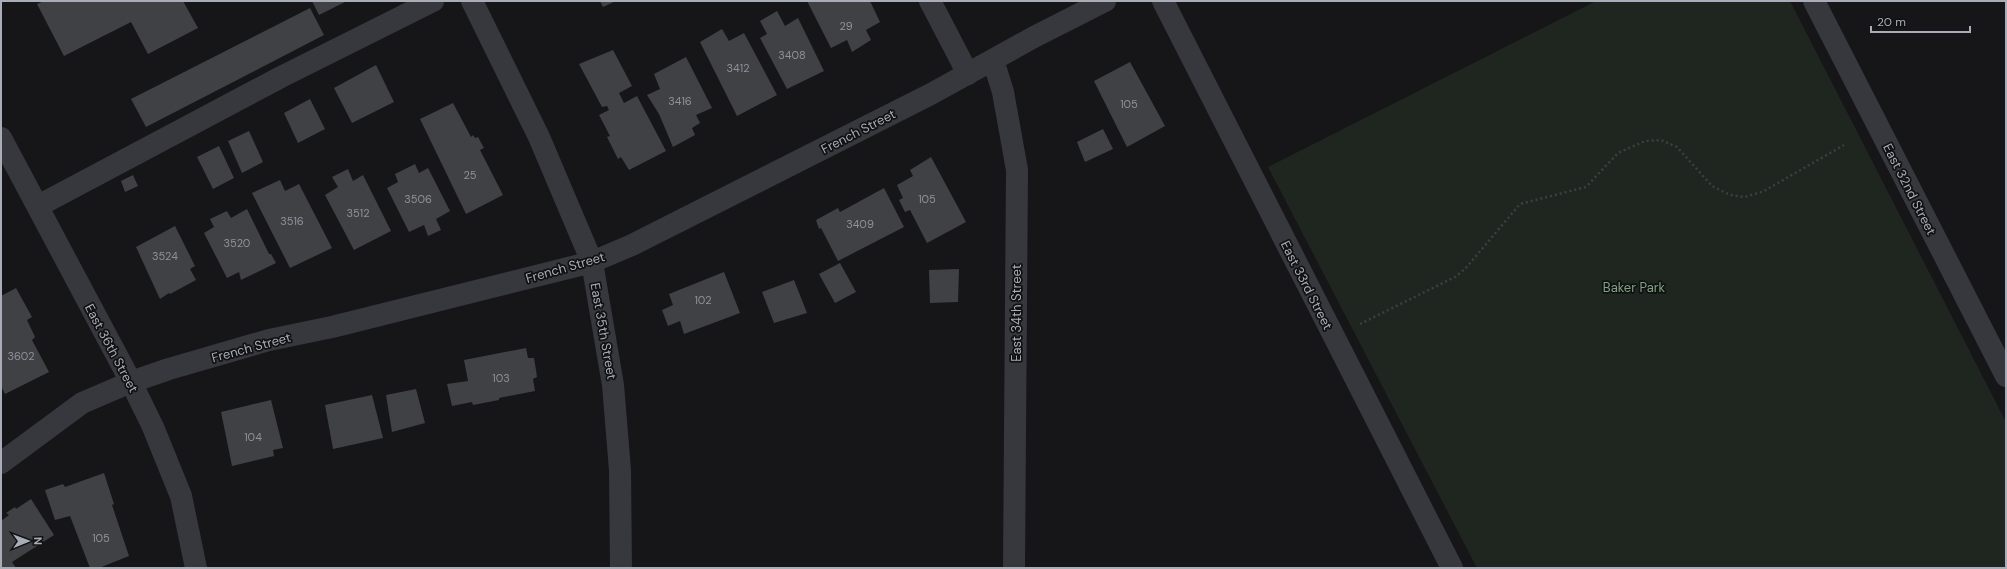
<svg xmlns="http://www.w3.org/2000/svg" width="2007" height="569" viewBox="0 0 2007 569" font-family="'DM Sans',sans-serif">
<rect width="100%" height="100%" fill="#161618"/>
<path fill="#1e261f" d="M1596,1h194l216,421v146h-529l-209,-401z"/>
<g fill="#404145">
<path d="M44,1h139l15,27 -50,26 -17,-32 -67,34 -27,-52z"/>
<path d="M312,1h35l-28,14z"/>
<path d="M600,1h16l-13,6z"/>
<path d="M807,1h63l10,21 -14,8 5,10 -19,12 -5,-12 -16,8z"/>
<path d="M310,8l14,27 -178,92 -15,-28z"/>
<path d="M777,11l8,15 13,-8 26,53 -37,18 -27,-51 7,-4 -7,-13z"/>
<path d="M722,29l7,12 15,-8 33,62 -40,21 -37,-74z"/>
<path d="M613,50l19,36 -13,7 5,10 13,-7 29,55 -37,19 -8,-13 -3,2 -11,-22 3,-1 -11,-21 10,-5 -2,-4 -5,1 -23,-43z"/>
<path d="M686,57l26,51 -16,7 4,8 -8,5 3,7 -22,12 -14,-33 -12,-19 13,-6 -6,-15z"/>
<path d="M1130,62l35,64 -38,21 -33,-66z"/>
<path d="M376,65l18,37 -42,21 -18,-35z"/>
<path d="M310,99l15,30 -27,14 -14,-30z"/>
<path d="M453,103l18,34 2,-2 2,3 3,-1 6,11 -4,2 23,45 -37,19 -46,-95z"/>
<path d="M1103,129l10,20 -28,13 -8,-20z"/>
<path d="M249,131l14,31 -21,11 -14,-32z"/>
<path d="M219,146l15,32 -21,11 -16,-32z"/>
<path d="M931,157l35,65 -39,21 -17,-33 -5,2 -6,-12 4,-2 -6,-13 16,-9 -3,-6z"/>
<path d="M415,164l4,9 9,-5 22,43 -14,8 5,11 -13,6 -4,-11 -15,7 -22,-44 11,-6 -3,-8z"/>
<path d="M348,169l5,12 10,-6 28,56 -37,19 -29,-55 13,-8 -6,-10z"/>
<path d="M133,175l5,11 -13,6 -4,-11z"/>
<path d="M280,180l5,11 14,-7 33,64 -42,20 -38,-75z"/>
<path d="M884,188l20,39 -66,34 -17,-33 -2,1 -3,-9 22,-12 2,4z"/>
<path d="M247,209l22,45h2l5,9 -35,17 -2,-8 -12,6 -23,-45 10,-6 -4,-8 17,-8 4,7z"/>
<path d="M175,226l20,40 -5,3 6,11 -26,14 -1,-1 -9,6 -24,-52z"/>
<path d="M840,263l16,29 -21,11 -16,-29z"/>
<path d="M959,269l-1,33 -28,1 -1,-33z"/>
<path d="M724,272l16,41 -56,21 -4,-13 -12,5 -6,-16 11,-5 -4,-11z"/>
<path d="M794,280l13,33 -33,10 -12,-31z"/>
<path d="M16,288l16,29 -5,3 8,17 -3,3 17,32 -44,22 -4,-8v-90z"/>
<path d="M526,348l2,10h6l2,12 1,7 -4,2 2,12 -36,7v2l-26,5 -1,-3 -20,4 -5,-22 21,-3 -4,-21z"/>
<path d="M416,389l9,34 -33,9 -6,-37z"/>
<path d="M372,395l11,43 -50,11 -8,-44z"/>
<path d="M271,400l12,48 -10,2 1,6 -42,10 -11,-54z"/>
<path d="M104,473l10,31 -2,1 17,51 -30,12h-9l-20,-52 -15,4 -10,-30 18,-6 2,3z"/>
<path d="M31,499l23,36 -42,27 4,6h-15v-47l8,-6 -3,-2 9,-6 1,2z"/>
</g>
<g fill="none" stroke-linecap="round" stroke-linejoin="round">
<path stroke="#3d3f44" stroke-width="2.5" stroke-dasharray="2 3" stroke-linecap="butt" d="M1360,324l95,-47 10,-8 55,-65 66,-17 32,-34 27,-12 16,-1 16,7 35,39 18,9 15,2 19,-6 80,-46"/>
<g stroke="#37383d" stroke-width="22">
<path d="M472,1l67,136 53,125 21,123 7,85 1,98"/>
<path d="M930,1l38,73"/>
<path d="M1163,1l289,567"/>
<path d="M1814,1l192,375"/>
<path d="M993,60l10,32 14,78 -3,398"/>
<path d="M1,138l130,244 22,45 28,69 15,72"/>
<path d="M38,206l243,-129 152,-76"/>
<path d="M1,463l81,-60 49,-21 38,-13 100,-29 63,-13 260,-65 40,-17 299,-151 103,-57 71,-36"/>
</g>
</g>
<g text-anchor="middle" stroke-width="3.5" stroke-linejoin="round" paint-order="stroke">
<g font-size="11" fill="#8e929b">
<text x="846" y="30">29</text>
<text x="792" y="59">3408</text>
<text x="738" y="72">3412</text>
<text x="680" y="105">3416</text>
<text x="1129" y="108">105</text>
<text x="470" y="179">25</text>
<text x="418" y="203">3506</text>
<text x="927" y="203">105</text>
<text x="358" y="217">3512</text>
<text x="292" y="225">3516</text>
<text x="860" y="228">3409</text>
<text x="237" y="247">3520</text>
<text x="165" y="260">3524</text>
<text x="703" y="304">102</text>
<text x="21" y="360">3602</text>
<text x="501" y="382">103</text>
<text x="253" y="441">104</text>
<text x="101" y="542">105</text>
</g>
<g font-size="13" fill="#a8adb8" stroke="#111113">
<text transform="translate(858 131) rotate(-27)" y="5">French Street</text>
<text transform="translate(1910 189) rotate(63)" y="5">East 32nd Street</text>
<text transform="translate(565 267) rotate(-16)" y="5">French Street</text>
<text transform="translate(1307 285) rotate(63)" y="5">East 33rd Street</text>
<text transform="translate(1016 313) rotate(-90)" y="5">East 34th Street</text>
<text transform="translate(604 331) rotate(80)" y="5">East 35th Street</text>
<text transform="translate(251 347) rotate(-15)" y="5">French Street</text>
<text transform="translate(112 348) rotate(62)" y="5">East 36th Street</text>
</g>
<g font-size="13" fill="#7fa381" stroke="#111113">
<text x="1634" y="292">Baker Park</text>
</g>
</g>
<rect width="2007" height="569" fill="none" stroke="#a8adb8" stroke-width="4"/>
<g transform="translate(28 541) rotate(89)" stroke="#111113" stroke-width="3" paint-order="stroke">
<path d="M0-3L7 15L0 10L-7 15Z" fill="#a8adb8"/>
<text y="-6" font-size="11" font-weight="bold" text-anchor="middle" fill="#a8adb8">N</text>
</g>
<path d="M1871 26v6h99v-6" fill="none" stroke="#a8adb8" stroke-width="2"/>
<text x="1877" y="26" font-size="12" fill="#a8adb8" stroke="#111113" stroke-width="3" paint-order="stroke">20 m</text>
</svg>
